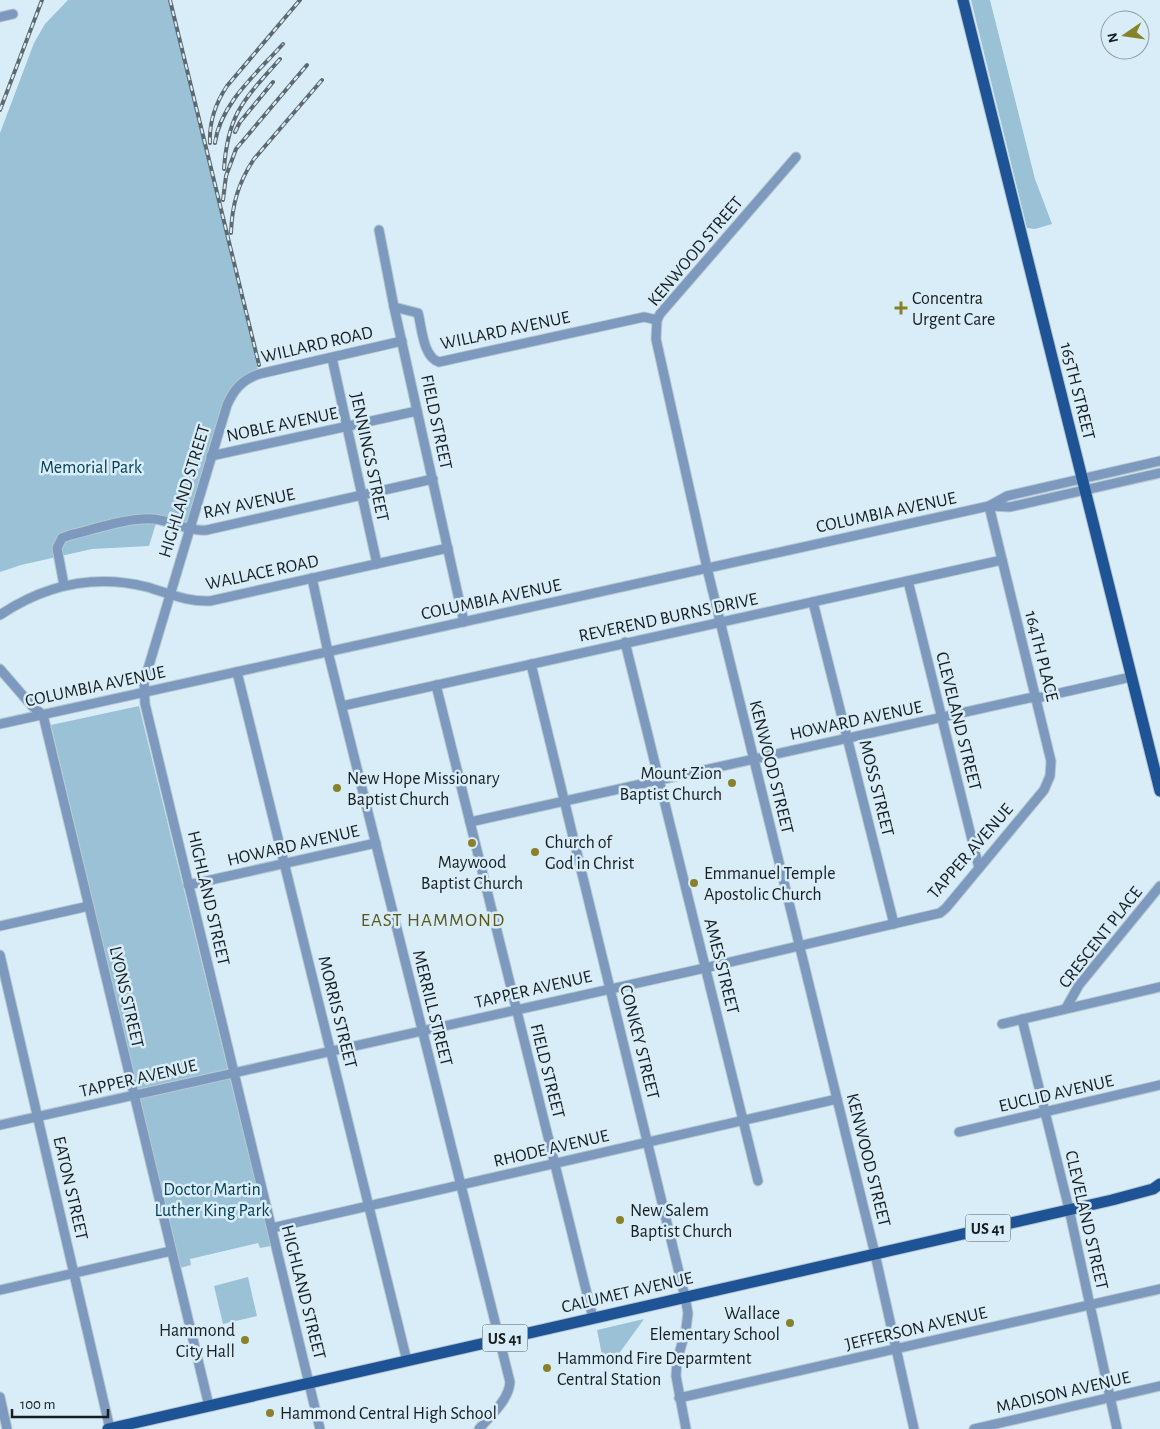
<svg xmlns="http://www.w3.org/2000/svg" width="1160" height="1429" viewBox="0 0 1160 1429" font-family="'Alegreya Sans',sans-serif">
<rect width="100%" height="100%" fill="#d9edf8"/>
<g fill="#9ac1d5">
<path d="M68,0h101l90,374 -24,15 -45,139 -33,-8 -8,26 -57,3 -71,16 -21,7v-439l34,-90 11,-19z"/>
<path d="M971,0h19l45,179 17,45 -17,5 -8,-1z"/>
<path d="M139,706l132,540 -11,2 -2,-5 -68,16 1,6 -11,3 -129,-543z"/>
<path d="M248,1277l9,39 -34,8 -9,-38z"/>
<path d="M644,1319l-26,36h-16l-5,-25z"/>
</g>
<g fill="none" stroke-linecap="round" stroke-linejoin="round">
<g stroke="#b6c8d1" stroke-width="11">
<g id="minor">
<path d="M0,17l13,-3"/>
<path d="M796,157l-136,157 -3,6 -1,19 51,229 168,686 39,175"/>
<path d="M379,230l15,77 70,315"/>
<path d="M394,307l24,6c4,15 5,44 21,49l205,-45 13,3"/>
<path d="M332,358l45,206"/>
<path d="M211,456l206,-45"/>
<path d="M989,506l18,-10 153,-35"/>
<path d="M312,578l16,74 182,730c-1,18 -20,34 -31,47"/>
<path d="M908,581l71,287"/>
<path d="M64,585l-7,-37 5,-10 8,-3c25,-6 59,-18 84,-16 18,2 35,13 53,11l226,-51"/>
<path d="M813,602l81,322"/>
<path d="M0,615c45,-30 94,-41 147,-28 21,6 40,15 63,14l238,-53"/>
<path d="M625,642l133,539"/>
<path d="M531,664l154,633 3,16 -2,16 -9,32 -1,15 10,53"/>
<path d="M0,669l32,37 11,9 166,691"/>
<path d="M237,672l170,689"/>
<path d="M436,685l157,633"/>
<path d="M342,706l660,-146"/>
<path d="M0,724l989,-218 21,1 150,-34"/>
<path d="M470,822l559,-124 13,-1 89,-20"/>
<path d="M188,885l188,-42"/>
<path d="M0,926l89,-20"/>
<path d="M0,955l110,474"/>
<path d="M1066,1008l13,-23 81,-99"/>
<path d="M1022,1019l47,190 48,220"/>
<path d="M1002,1024l158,-37"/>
<path d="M0,1125l705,-157 235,-55 6,-5 98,-118 6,-14 1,-15 -62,-255"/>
<path d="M959,1132l201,-47"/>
<path d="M272,1228l565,-129"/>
<path d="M0,1290l171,-39"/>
<path d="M0,1397l7,32"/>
<path d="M679,1398l481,-109"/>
<path d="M320,1429l-175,-725 -1,-22 83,-277c7,-16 15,-25 32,-31l143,-33"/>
<path d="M974,1429l186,-43"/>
</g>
</g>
<g stroke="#b6c8d1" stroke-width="13">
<g id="major">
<path d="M963,0l197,791"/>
<path d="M108,1429l1004,-229 41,-11 7,-5"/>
</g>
</g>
<use href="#minor" stroke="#7d99be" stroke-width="9"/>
<use href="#major" stroke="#1e5495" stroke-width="11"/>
<g stroke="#5d696f" stroke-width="4">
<g id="rail">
<path d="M170,0l89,365"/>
<path d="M0,110l42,-110"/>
<path d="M235,132l5,-10 33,-40"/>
<path d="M210,143c-1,-21 5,-39 17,-57l73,-86"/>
<path d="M215,143c5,-39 43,-71 68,-99"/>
<path d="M224,169c4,-57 21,-70 56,-110"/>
<path d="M223,200l3,-24 10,-27 71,-84"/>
<path d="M231,233c1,-28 7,-50 23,-74l68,-79"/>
</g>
</g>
<use href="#rail" stroke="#d9edf8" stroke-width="2" stroke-dasharray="5.5" stroke-linecap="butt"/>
</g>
<g fill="#888129" stroke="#d9edf8" stroke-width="2">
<path d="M898.5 300.5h5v5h5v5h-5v5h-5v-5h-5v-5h5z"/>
<circle cx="732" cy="783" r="5"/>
<circle cx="337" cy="788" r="5"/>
<circle cx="472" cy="843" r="5"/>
<circle cx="535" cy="852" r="5"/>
<circle cx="694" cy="883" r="5"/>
<circle cx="620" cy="1220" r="5"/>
<circle cx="790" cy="1323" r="5"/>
<circle cx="245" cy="1340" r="5"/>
<circle cx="547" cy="1368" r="5"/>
<circle cx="270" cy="1413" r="5"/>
</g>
<g text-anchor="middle" stroke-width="5" stroke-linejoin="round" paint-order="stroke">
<g fill="#d9edf8" stroke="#505c62" stroke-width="1">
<rect x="965.5" y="1214.5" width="45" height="27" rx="4"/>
<rect x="482.5" y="1324.5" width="45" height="27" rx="4"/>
</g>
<g font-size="16" font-weight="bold" fill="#161e21">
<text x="988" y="1234">US 41</text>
<text x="505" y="1344">US 41</text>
</g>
<g font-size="18" fill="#161e21" stroke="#d9edf8">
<text transform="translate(695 251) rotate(-50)" y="6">KENWOOD STREET</text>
<text transform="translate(505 330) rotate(-12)" y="6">WILLARD AVENUE</text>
<text transform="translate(317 344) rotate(-13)" y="6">WILLARD ROAD</text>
<text transform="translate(1078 391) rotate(76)" y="6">165TH STREET</text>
<text transform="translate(437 422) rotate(78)" y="6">FIELD STREET</text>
<text transform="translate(282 424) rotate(-12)" y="6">NOBLE AVENUE</text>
<text transform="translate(370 457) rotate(78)" y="6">JENNINGS STREET</text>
<text transform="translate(184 491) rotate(-73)" y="6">HIGHLAND STREET</text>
<text transform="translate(249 503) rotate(-12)" y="6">RAY AVENUE</text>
<text transform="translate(886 512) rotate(-12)" y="6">COLUMBIA AVENUE</text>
<text transform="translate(262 572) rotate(-12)" y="6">WALLACE ROAD</text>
<text transform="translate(491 599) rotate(-12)" y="6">COLUMBIA AVENUE</text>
<text transform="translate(668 617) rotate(-12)" y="6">REVEREND BURNS DRIVE</text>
<text transform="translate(1042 656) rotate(76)" y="6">164TH PLACE</text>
<text transform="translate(95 686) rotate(-12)" y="6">COLUMBIA AVENUE</text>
<text transform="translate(856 720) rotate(-12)" y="6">HOWARD AVENUE</text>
<text transform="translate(959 721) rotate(76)" y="6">CLEVELAND STREET</text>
<text transform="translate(772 767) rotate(76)" y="6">KENWOOD STREET</text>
<text transform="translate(877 788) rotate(76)" y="6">MOSS STREET</text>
<text transform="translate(293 845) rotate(-13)" y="6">HOWARD AVENUE</text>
<text transform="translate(970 851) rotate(-49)" y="6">TAPPER AVENUE</text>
<text transform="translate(209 898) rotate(77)" y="6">HIGHLAND STREET</text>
<text transform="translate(1100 937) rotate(-52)" y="6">CRESCENT PLACE</text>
<text transform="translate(722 966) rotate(76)" y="6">AMES STREET</text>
<text transform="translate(533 989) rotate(-13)" y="6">TAPPER AVENUE</text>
<text transform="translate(127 997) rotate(77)" y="6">LYONS STREET</text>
<text transform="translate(433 1008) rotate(76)" y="6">MERRILL STREET</text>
<text transform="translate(338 1012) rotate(76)" y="6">MORRIS STREET</text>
<text transform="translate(640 1042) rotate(76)" y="6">CONKEY STREET</text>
<text transform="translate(548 1071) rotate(76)" y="6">FIELD STREET</text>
<text transform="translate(138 1078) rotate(-13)" y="6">TAPPER AVENUE</text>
<text transform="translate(1056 1093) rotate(-13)" y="6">EUCLID AVENUE</text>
<text transform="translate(551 1148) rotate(-13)" y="6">RHODE AVENUE</text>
<text transform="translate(869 1160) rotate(76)" y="6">KENWOOD STREET</text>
<text transform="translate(71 1188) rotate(77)" y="6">EATON STREET</text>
<text transform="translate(1087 1220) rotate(77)" y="6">CLEVELAND STREET</text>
<text transform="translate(304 1292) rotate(76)" y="6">HIGHLAND STREET</text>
<text transform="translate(627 1292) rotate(-13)" y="6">CALUMET AVENUE</text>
<text transform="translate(916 1328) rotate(-13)" y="6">JEFFERSON AVENUE</text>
<text transform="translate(1063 1392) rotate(-13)" y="6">MADISON AVENUE</text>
</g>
<g font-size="18" fill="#161e21" stroke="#d9edf8" text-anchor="start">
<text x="912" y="304">Concentra<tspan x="912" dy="21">Urgent Care</tspan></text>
<text x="722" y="779" text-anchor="end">Mount Zion<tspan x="722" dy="21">Baptist Church</tspan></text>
<text x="347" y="784">New Hope Missionary<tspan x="347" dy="21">Baptist Church</tspan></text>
<text x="545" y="848">Church of<tspan x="545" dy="21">God in Christ</tspan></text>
<text x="472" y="868" text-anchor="middle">Maywood<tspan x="472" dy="21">Baptist Church</tspan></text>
<text x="704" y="879">Emmanuel Temple<tspan x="704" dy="21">Apostolic Church</tspan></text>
<text x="630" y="1216">New Salem<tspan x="630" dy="21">Baptist Church</tspan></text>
<text x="780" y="1319" text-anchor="end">Wallace<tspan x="780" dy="21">Elementary School</tspan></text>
<text x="235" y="1336" text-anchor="end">Hammond<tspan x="235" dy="21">City Hall</tspan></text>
<text x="557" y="1364">Hammond Fire Deparmtent<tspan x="557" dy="21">Central Station</tspan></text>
<text x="280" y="1419">Hammond Central High School</text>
</g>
<g font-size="18" fill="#044057" stroke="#d9edf8">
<text x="91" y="473">Memorial Park</text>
<text x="212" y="1195">Doctor Martin<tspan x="212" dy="21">Luther King Park</tspan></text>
</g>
<g font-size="19" letter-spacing="1" fill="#5a561a" stroke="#d9edf8">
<text x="433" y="926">EAST HAMMOND</text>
</g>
</g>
<g transform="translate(1125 35) rotate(257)"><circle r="24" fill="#d9edf8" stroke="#8b9aa2"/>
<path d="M0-4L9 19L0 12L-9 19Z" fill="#888129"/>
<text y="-8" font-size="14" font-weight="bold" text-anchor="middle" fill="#161e21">N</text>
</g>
<path d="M12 1409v8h96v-8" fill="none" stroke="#161e21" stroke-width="2.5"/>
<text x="20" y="1409" font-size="15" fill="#161e21" stroke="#d9edf8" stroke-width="4" paint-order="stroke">100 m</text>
</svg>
